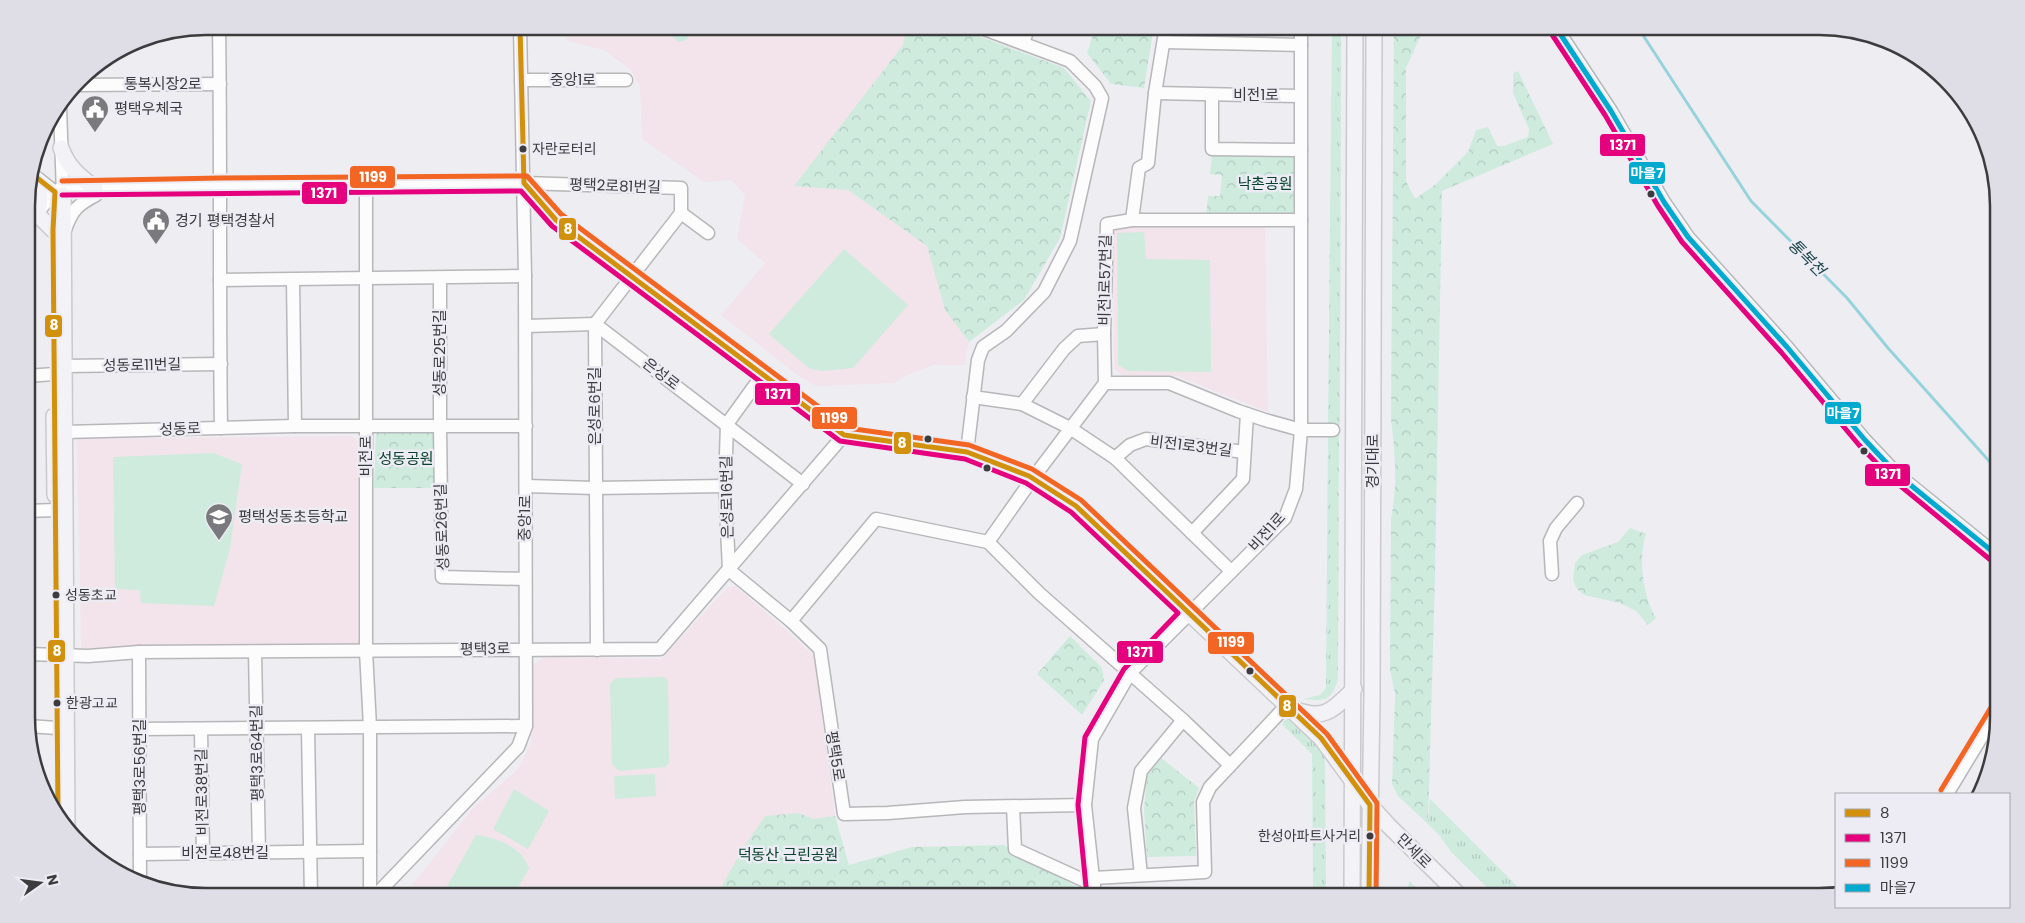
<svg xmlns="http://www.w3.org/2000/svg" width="2025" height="923" viewBox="0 0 2025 923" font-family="Poppins,'Noto Sans KR',sans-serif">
<defs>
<pattern id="grass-tufts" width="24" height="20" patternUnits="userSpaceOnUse" patternTransform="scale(1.25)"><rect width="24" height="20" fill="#ceebde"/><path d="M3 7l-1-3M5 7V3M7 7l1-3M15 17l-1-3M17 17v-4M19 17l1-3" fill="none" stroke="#b2cac0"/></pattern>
<pattern id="forest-crowns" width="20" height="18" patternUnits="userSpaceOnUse" patternTransform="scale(1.25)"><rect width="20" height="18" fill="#ceebde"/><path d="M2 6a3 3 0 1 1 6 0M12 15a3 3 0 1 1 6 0" fill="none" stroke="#b2cac0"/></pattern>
</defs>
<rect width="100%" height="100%" fill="#eeeef2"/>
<g fill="#f2e4ea">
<path d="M566,26h341l-4,19 -108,140 53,5 79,56 18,64 24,32 -3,13v10h-33l-26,10 -13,8 -78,3 -16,-9 -79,-62 44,-52 -28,-24 8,-44 -14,-15 -27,2 -62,-43 -2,-52 -9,-17 -27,-20 -37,-9z"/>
<path d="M1126,225l139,2 3,185 -91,-36 -55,-1 -8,-7 -1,-138z"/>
<path d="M351,436l8,5 2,201 -9,5 -271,1 -4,-209z"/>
<path d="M735,586l49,42 30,28 21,160 -22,3 -14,-6 -57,37 -26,47h-313l69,-88 46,-40 13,-27 2,-77 12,-9 116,3 66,-71z"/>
</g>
<g fill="url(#grass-tufts)">
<path d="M1332,26h9l-1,399h-12z"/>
<path d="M1328,433h11l-1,247c-8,22 -12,21 -35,19l17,-4 6,-7z"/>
<path d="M1287,718l34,31 4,11 1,136h-13l-1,-142 -30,-30z"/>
<path d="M1430,799l97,97h-31l-45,-44 -11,-16 -12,-12z"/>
<path d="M1409,881l18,15h-15l-4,-9z"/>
</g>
<g fill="url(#forest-crowns)">
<path d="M907,26h44l113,42 27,33 -31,137 -36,62 -55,42 -24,-32 -18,-64 -79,-56 -54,-4 109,-141z"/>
<path d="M1096,26h58l-10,62 -33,-4 -24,-31z"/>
<path d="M1394,26h41l-14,9 -15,33v113l9,18 21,-15 32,-32 8,-22 12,-3 9,19h7l24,-9 1,-8 -16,-36v-20l5,-2 35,73 -111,47 -7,386 -7,247 -30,-28 -6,-12 3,-90 -5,-25 1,-151c7,-33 4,-65 0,-99z"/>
<path d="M1212,153h80l5,5v56l-91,2 2,-20h12l2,-21 -12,-1z"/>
<path d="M376,429h60l1,59h-63z"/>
<path d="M1630,528l16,6c-8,22 -3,64 10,84l-8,7 -12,-14 -16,-8 -36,-8 -8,-7 -3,-9 2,-16 7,-8 36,-13z"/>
<path d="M1070,636l32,32 2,12 -22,35 -45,-41z"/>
<path d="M1161,758l38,30 -5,14 2,54 -49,1 -3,-47 3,-34z"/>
<path d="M799,813l14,6 22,-3 14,49 63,-18 92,-2 78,45 1,7h-367l26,-47 23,-34z"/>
</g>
<g fill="#ceebde">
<path d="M660,26h37l-11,14 -7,2z"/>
<path d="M1144,232l2,27 64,1 1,112 -83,-1 -10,-6 -1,-132z"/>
<path d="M844,249l64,56 -55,63 -30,3 -13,-2 -41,-35z"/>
<path d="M213,453l29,11 -12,84 -16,58 -73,-3 -1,-13 -25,-1 -2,-132z"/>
<path d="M665,677l3,5 1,81 -4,4 -46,4 -7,-7 -2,-80 6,-6z"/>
<path d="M655,774l1,22 -41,3 -1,-23z"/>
<path d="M514,789l35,22 -21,38 -35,-20z"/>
<path d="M476,835c21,3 45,11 53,33l-16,29h-72z"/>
</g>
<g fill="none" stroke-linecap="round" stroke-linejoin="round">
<path stroke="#96d3dc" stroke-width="3" d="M1637,26l114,175 96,97 41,50 110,123"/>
<g stroke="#b7b7ba" stroke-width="15">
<g id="minor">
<path d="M219,26c2,134 0,268 2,402"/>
<path d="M1555,26l56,85 53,91 24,35 99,110 78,93 32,34 101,82"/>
<path d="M1164,42l137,3"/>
<path d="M1023,43l6,-17"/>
<path d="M521,80h105"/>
<path d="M76,85l144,-1"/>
<path d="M1155,93l145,3"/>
<path d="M1212,95v54l89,1"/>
<path d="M60,106l3,89"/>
<path d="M32,174l23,18 8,3"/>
<path d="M524,183l32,37 288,215 123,17 62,24 47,30 113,107"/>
<path d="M366,184v467l4,76v170"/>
<path d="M681,213l27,20"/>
<path d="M1132,220l7,-52 9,-5 7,-70 11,-67"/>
<path d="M27,224l28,-32 7,-4 159,-3 303,-2 157,5v25l-86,111 2,326"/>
<path d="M65,230c7,-20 12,-25 31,-35"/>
<path d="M440,279v148l2,150 83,2"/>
<path d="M220,280l305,-4"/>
<path d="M293,280l2,146"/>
<path d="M526,326l69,-2 208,160"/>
<path d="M64,366l157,-2"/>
<path d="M763,374l-36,50 -2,62 4,84 62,51 29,28 24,165 44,-1 77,-6 120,-2"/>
<path d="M27,376l27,-2"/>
<path d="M1105,383h64l69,28 27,9 36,10h32"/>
<path d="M973,397l49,7 48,24 45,30 116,113"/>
<path d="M1022,404l42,-55 14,-13 26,-2"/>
<path d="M65,432l230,-6h231"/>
<path d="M967,452l11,-92 5,-13 23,-16 38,-39 26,-51 32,-143 -7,-12 -25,-25 -94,-35"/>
<path d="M1115,458l15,-13 16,-6 98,13"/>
<path d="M526,486l69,2 130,-2"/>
<path d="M27,511l28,-1"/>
<path d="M1192,533l51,-54 4,-65"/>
<path d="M988,542l45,-64 72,-95 -1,-49 3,-110 25,-4h169"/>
<path d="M1552,574l-2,-33 6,-13 21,-25"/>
<path d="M791,621l85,-102 112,23 51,51 144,127 47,45"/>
<path d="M139,652l1,232"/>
<path d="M255,652l4,201"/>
<path d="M28,654l60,2 51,-4 521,-3 184,-214"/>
<path d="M28,726l29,2"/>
<path d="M140,729l386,-3"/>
<path d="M308,729l3,168"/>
<path d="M201,730l2,124"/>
<path d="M1947,794l52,-86"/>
<path d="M1013,807l2,42 79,36"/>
<path d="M140,854l230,-3"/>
<path d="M1141,875l-7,-67 7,-37 42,-51"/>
<path d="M1093,878l112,-6 -2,-70 7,-15 76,-81"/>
<path d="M374,897l144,-150 8,-21 -1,-450 -5,-250"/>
<path d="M1095,897l-10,-92 7,-66 38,-66 155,-155 11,-29 5,-59v-404"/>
</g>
</g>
<g stroke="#cacacc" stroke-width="18">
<g id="major">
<path d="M61,148c7,19 18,28 34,40"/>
<path d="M33,176l7,20 -2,15"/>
<path d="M63,195l4,635"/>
<path d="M32,217h8l13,13"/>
<path d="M54,416l1,79"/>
<path d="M1189,613l132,125 49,67 19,21 71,70"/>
<path d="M1293,709c31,12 39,2 61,-20"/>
<path d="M1352,896l3,-870"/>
<path d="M1369,896l3,-199 2,-671"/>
</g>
</g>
<use href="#minor" stroke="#fcfcfd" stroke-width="12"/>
<use href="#major" stroke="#f3f3f7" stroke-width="15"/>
<g stroke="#edecf4" stroke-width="9">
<g id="bus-1">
<path d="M520,26l4,157 32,37 288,215 123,17 62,24 47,30 245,232 49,67 -1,91"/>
<path d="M32,174l23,18 -2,38 5,584"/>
</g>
</g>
<g stroke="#edecf4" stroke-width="9">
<g id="bus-2">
<path d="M1549,30l56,85 53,91 24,36 99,110 78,93 33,34 101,83"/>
<path d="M62,195l459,-4 31,35 288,215 125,18 61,24 45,29 107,101 -54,56 -39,68 -7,68 9,92"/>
</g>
</g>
<g stroke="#edecf4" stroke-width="9">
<g id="bus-3">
<path d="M62,181l159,-3 306,-2 34,38 286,214 122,17 63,24 49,31 246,234 50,69 -1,93"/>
<path d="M1941,790l52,-86"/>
</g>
</g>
<g stroke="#edecf4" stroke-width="9">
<path id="bus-4" d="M1555,26l56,85 53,91 24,35 99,110 78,93 32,34 101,82"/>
</g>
<use href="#bus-1" stroke="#d2910d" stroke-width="5"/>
<use href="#bus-2" stroke="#e5007d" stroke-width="5"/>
<use href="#bus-3" stroke="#f26522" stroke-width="5"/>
<use href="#bus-4" stroke="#00a9ce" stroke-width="5"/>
</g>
<defs>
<g id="civic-pin" transform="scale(1.4375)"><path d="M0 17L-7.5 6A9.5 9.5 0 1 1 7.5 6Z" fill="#7a7a7e" stroke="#edecf4"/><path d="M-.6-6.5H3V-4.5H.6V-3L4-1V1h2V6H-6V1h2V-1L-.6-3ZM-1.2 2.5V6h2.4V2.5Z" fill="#fff"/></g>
<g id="school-pin" transform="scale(1.4375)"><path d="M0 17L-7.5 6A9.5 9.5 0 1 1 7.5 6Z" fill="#7a7a7e" stroke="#edecf4"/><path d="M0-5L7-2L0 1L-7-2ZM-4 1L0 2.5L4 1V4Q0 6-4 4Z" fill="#fff"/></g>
</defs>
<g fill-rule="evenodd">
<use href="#civic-pin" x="95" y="109"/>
<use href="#civic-pin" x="156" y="221"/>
<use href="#school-pin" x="219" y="517"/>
</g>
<g fill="#3c3c3f" stroke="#edecf4" stroke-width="2">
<circle cx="523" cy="149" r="4.5"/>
<circle cx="1651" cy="194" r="4.5"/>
<circle cx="928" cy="439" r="4.5"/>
<circle cx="1864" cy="451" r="4.5"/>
<circle cx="987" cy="468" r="4.5"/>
<circle cx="56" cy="595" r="4.5"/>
<circle cx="1250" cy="671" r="4.5"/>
<circle cx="57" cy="703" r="4.5"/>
<circle cx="1370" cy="836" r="4.5"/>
</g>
<g text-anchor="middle" stroke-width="5" stroke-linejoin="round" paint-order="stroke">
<g font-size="14" fill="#3c3c3f" stroke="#edecf4" text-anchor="start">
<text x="532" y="154">자란로터리</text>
<text x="65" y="600">성동초교</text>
<text x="66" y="708">한광고교</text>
<text x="1361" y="841" text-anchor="end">한성아파트사거리</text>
</g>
<g font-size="15" fill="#3c3c3f" stroke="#edecf4">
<text x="573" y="85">중앙1로</text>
<text x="163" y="89">통복시장2로</text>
<text x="1256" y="100">비전1로</text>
<text transform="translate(615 186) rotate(2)" y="5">평택2로81번길</text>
<text transform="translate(1105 280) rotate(-89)" y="5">비전1로57번길</text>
<text transform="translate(440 353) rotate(-90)" y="5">성동로25번길</text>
<text transform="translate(142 365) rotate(-1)" y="5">성동로11번길</text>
<text transform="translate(661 374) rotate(37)" y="5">은성로</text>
<text transform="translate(595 406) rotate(-90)" y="5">은성로6번길</text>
<text transform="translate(180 429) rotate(-2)" y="5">성동로</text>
<text transform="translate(1191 446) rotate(7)" y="5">비전1로3번길</text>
<text transform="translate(366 456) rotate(-90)" y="5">비전로</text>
<text transform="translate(1373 461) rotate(-90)" y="5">경기대로</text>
<text transform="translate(727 497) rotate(-91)" y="5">은성로16번길</text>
<text transform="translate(525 518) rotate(-89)" y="5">중앙1로</text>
<text transform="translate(442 527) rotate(-92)" y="5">성동로26번길</text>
<text transform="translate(1267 532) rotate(-48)" y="5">비전1로</text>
<text transform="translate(485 649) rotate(-1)" y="5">평택3로</text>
<text transform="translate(257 753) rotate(-91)" y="5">평택3로64번길</text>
<text transform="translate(835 756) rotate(81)" y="5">평택5로</text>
<text transform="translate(140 767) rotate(-90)" y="5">평택3로56번길</text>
<text transform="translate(202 792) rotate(-91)" y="5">비전로38번길</text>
<text transform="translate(1414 851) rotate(45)" y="5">만세로</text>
<text x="225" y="858">비전로48번길</text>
</g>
<g font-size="15" fill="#3c3c3f" stroke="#edecf4" text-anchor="start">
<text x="114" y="114">평택우체국</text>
<text x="175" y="226">경기 평택경찰서</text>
<text x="238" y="522">평택성동초등학교</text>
</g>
<g font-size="15" fill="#08422c" stroke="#edecf4">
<text x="1265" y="189">낙촌공원</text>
<text x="406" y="464">성동공원</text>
<text x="788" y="860">덕동산 근린공원</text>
</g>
<g font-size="16" font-style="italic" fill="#20484d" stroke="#edecf4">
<text transform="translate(1807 257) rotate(45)" y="6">통복천</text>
</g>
</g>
<path d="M0 0H2025V923H0ZM206 35H1819A171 171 0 0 1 1990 206V717A171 171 0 0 1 1819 888H206A171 171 0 0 1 35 717V206A171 171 0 0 1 206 35Z" fill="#dfdee6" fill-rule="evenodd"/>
<path fill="none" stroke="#3c3c3f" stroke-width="2.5" d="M206 35H1819A171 171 0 0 1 1990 206V717A171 171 0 0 1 1819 888H206A171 171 0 0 1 35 717V206A171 171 0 0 1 206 35Z"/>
<g stroke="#edecf4" stroke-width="2">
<rect x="1599" y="133" width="47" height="24" rx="5" fill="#e5007d"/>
<rect x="1628" y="161" width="38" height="24" rx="5" fill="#00a9ce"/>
<rect x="349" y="165" width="47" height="24" rx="5" fill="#f26522"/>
<rect x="301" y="181" width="47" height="24" rx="5" fill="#e5007d"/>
<rect x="558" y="217" width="19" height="24" rx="5" fill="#d2910d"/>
<rect x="44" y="314" width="19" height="24" rx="5" fill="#d2910d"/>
<rect x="754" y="382" width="47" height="24" rx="5" fill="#e5007d"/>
<rect x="1824" y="401" width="38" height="24" rx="5" fill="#00a9ce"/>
<rect x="811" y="406" width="47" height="24" rx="5" fill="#f26522"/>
<rect x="893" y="431" width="19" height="24" rx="5" fill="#d2910d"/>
<rect x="1864" y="463" width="47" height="24" rx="5" fill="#e5007d"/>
<rect x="1207" y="631" width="48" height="24" rx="5" fill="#f26522"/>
<rect x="47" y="639" width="19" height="24" rx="5" fill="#d2910d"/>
<rect x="1116" y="640" width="48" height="24" rx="5" fill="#e5007d"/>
<rect x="1278" y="694" width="19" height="24" rx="5" fill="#d2910d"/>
</g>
<g font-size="14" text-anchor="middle" font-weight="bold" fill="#fff">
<text x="1623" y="150">1371</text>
<text x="1647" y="178">마을7</text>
<text x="373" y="182">1199</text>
<text x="324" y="198">1371</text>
<text x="568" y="234">8</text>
<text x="54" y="330">8</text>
<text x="778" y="399">1371</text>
<text x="1843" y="418">마을7</text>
<text x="834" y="423">1199</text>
<text x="902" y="448">8</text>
<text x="1888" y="479">1371</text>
<text x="1231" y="647">1199</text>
<text x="57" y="656">8</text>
<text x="1140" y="657">1371</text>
<text x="1287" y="711">8</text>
</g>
<rect x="1835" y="793" width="175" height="115" fill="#edecf4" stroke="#a6a6ac"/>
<rect x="1845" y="809" width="25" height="8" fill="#d2910d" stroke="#a6a6ac"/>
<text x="1880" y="818" font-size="15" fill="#3c3c3f">8</text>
<rect x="1845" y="834" width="25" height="8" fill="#e5007d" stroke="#a6a6ac"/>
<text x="1880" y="843" font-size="15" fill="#3c3c3f">1371</text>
<rect x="1845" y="859" width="25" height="8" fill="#f26522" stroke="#a6a6ac"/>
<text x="1880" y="868" font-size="15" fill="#3c3c3f">1199</text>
<rect x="1845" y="884" width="25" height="8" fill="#00a9ce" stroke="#a6a6ac"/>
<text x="1880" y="893" font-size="15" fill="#3c3c3f">마을7</text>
<g transform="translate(40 883) rotate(76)" stroke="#edecf4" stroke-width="4" paint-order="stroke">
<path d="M0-4L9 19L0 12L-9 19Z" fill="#3c3c3f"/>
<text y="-8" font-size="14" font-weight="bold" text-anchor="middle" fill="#3c3c3f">N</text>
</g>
</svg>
